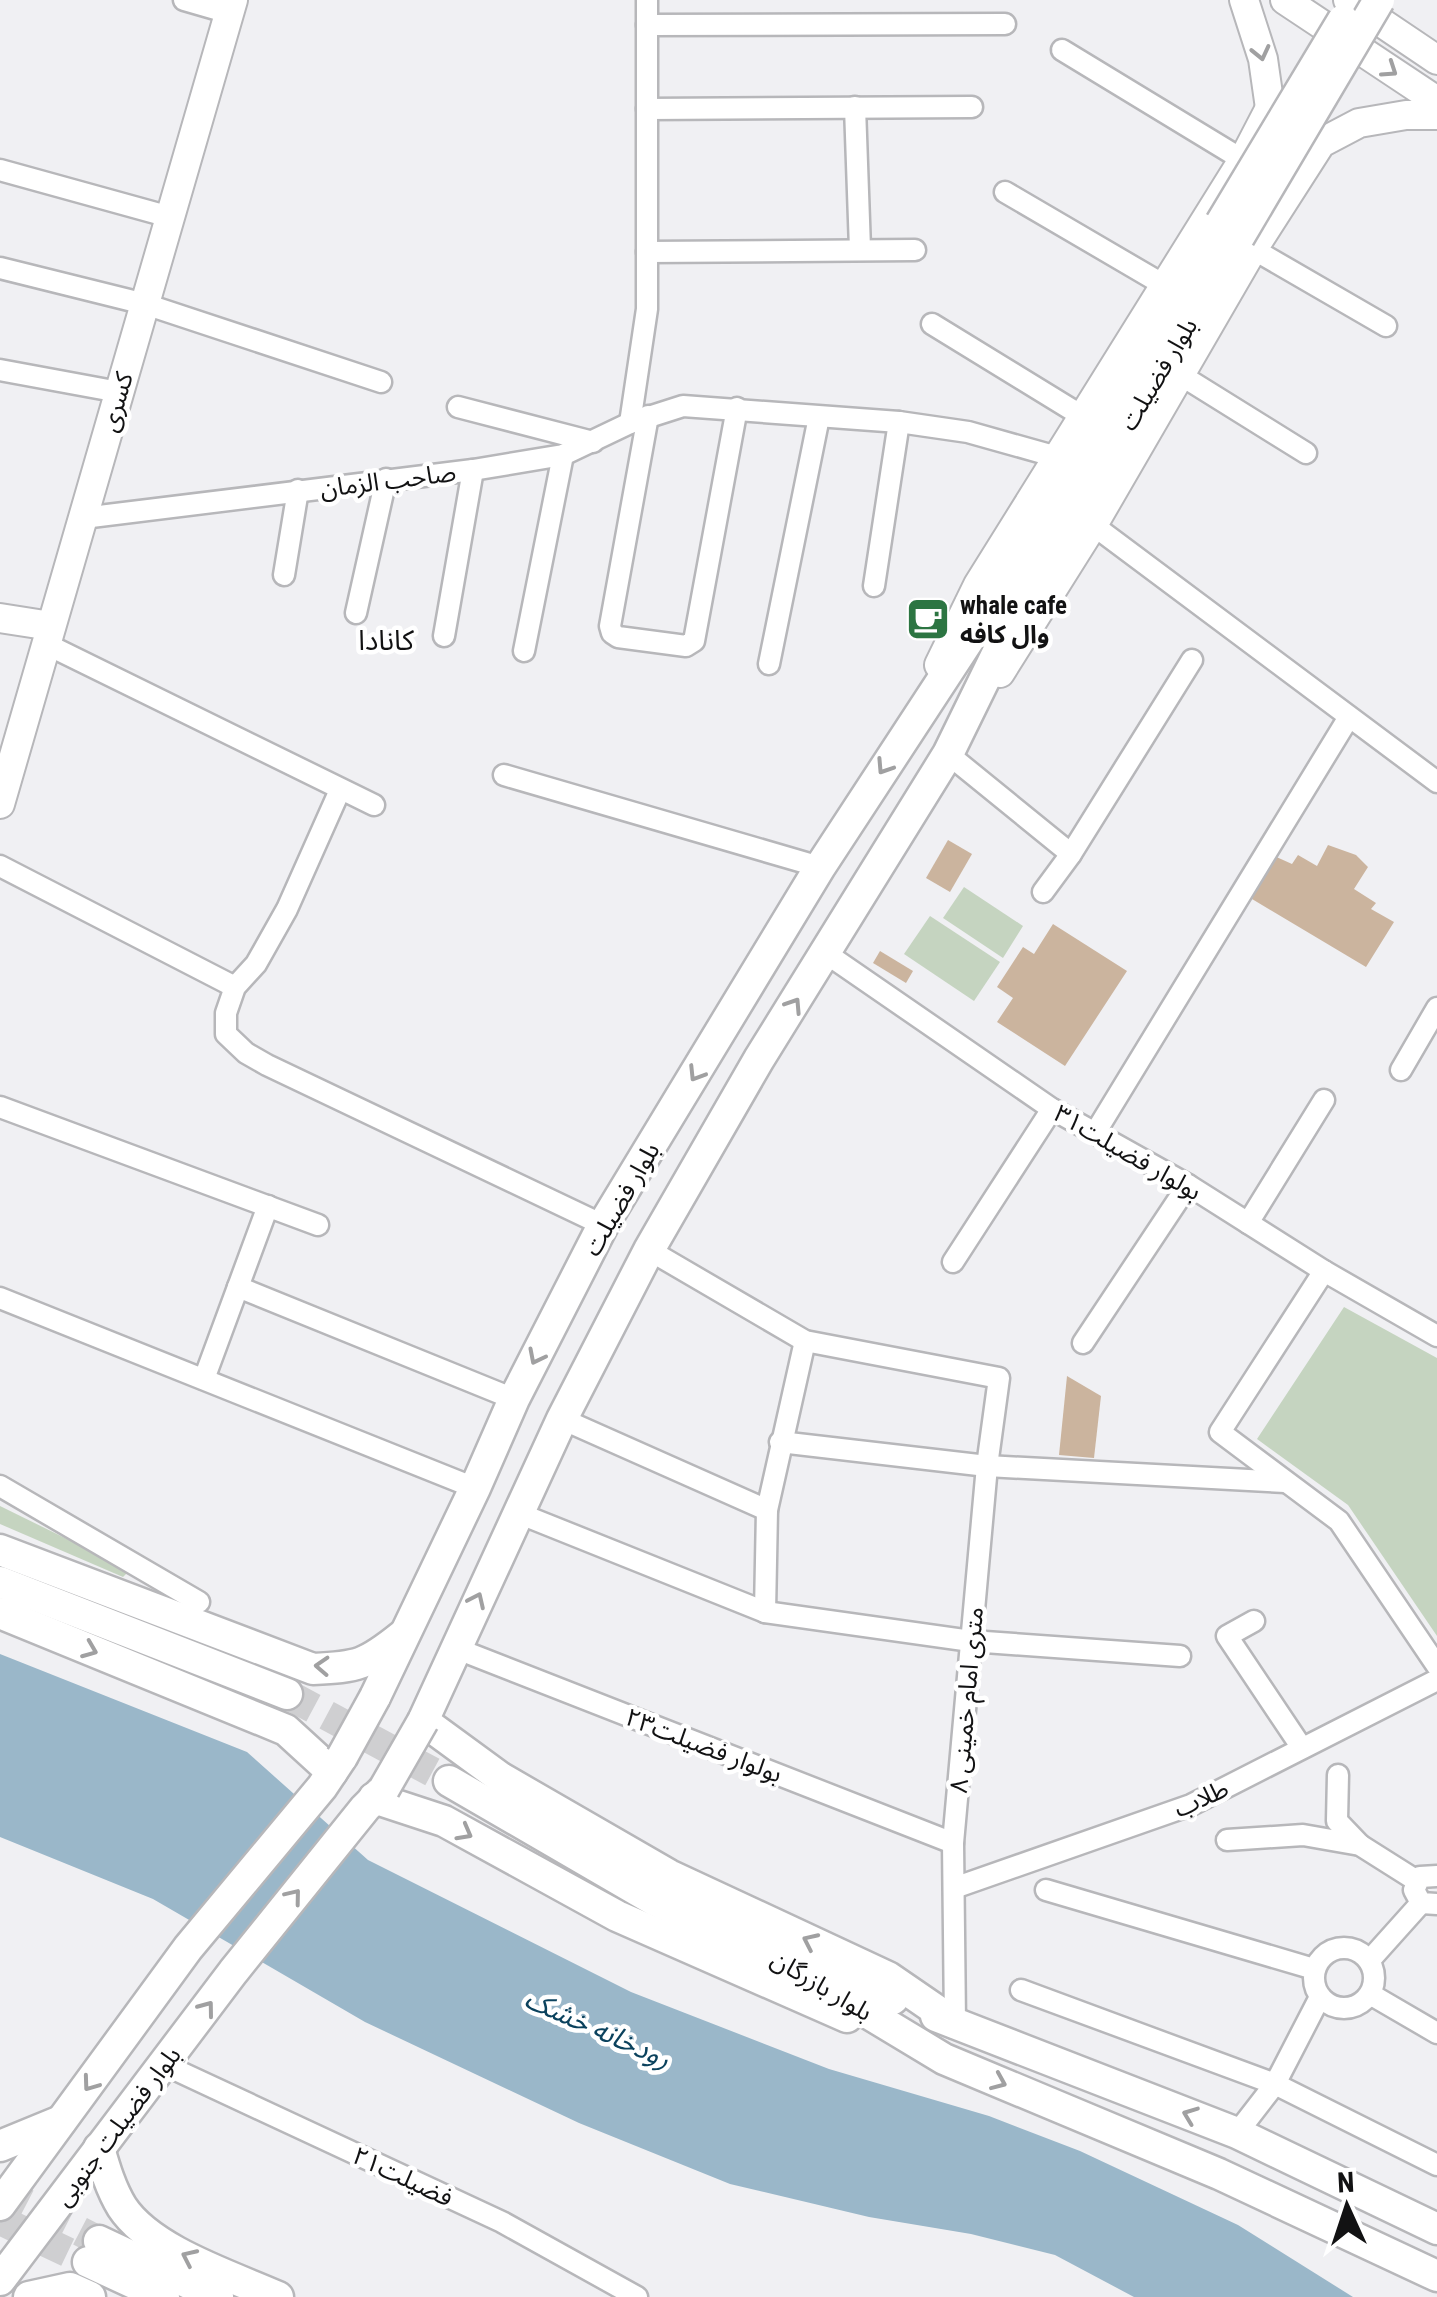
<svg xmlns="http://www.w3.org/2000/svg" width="1437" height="2297" viewBox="0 0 1437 2297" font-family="'Roboto Condensed','Noto Sans Arabic',sans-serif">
<rect width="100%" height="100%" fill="#f0f0f3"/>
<g fill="#c5d4c0">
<path d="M964,887l59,39 -20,32 -60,-40z"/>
<path d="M930,916l70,46 -26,39 -70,-47z"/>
<path d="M1344,1307l93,51v278l-89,-131 -91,-66z"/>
<path d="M0,1506l130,64 -7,7 -123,-53z"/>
</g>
<path fill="#9ab7c9" d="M0,1654l247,98 121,108 263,132 198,77 160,47 91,35 158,74 115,72h-219l-79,-42 -84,-21 -102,-17 -139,-33 -151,-61 -214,-101 -212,-123 -153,-62z"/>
<g fill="#cbb49e">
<path d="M948,840l24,14 -22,38 -24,-14z"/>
<path d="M1328,845l28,10 12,12 -14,22 22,14 -5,6 23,13 -28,45 -119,-71 25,-41 20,9 6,-9 19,11z"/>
<path d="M1053,924l74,47 -62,95 -68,-44 16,-24 -16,-11 26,-40 11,7z"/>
<path d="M880,951l33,20 -7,12 -33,-20z"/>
<path d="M1067,1376l34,20 -7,62 -35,-3z"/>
</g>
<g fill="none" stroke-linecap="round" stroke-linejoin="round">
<g stroke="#cfcfd1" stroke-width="30" stroke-dasharray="30 15" stroke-linecap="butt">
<path d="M287,1694l162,87"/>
<path d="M0,2190l99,51"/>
<path d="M0,2220l88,42"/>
</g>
<g stroke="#b7b7ba" stroke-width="25">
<g id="street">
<path d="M184,0l45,13"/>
<path d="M647,25l358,-1"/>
<path d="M1062,50l181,110"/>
<path d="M855,107l5,142"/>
<path d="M647,109l325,-2"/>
<path d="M0,170l170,47"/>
<path d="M1005,192l159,93"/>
<path d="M1253,249l133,77"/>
<path d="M647,252l268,-2"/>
<path d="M0,268l145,36 236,78"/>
<path d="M932,324l150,92"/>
<path d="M0,370l119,22"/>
<path d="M1179,374l127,79"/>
<path d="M458,407l135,35"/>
<path d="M648,416l-38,210 2,7 6,4 68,9 8,-5 43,-233"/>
<path d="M630,423l17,-114v-309"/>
<path d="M83,518l390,-48 90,-15 67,-32 53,-17 216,16 69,10 89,25"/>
<path d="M1093,525l344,257"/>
<path d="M284,575l14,-85"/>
<path d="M874,586l25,-164"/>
<path d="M356,613l30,-134"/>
<path d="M444,636l29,-166"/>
<path d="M46,644l328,161"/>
<path d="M524,651l39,-196"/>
<path d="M769,664l50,-247"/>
<path d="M948,754l123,100"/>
<path d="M504,775l316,92"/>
<path d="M340,790l-53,119 -31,55 -21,23 -9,26v21l20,19 21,12 336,160"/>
<path d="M0,866l235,121"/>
<path d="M1043,892l28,-38 121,-194"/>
<path d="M827,954l225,155 136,76 136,86 113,65"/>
<path d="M1401,1070l36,-62"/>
<path d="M0,1107l318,118"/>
<path d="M1095,1133l254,-416"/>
<path d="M1248,1223l76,-123"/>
<path d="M649,1250l156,91 194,37 -12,88 -34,377 2,180"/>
<path d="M953,1262l99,-153"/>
<path d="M1324,1271l-104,161 119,89 98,145"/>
<path d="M238,1287l276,112"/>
<path d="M0,1298l475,190"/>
<path d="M1083,1343l105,-158"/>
<path d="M204,1379l64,-173"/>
<path d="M562,1419l205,91"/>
<path d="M780,1442l207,24 298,16"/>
<path d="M0,1486l199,116"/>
<path d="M518,1513l247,99 206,29 209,15"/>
<path d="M765,1612l2,-102 38,-169"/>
<path d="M1254,1621l-27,15 75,112"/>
<path d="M455,1648l498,195"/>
<path d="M1338,1775l-1,46 23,24"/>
<path d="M1227,1840l76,-5 57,10 57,36"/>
<path d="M1437,1876l-17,1 -6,13 7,13 16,1"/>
<path d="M954,1888l237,-83 246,-125"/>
<path d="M1046,1890l268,79"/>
<circle cx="1344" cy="1978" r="30"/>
<path d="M1369,1961l52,-58"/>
<path d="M1021,1990l254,94 162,81"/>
<path d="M1370,1994l67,39"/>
<path d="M165,2065l337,157 135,75"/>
<path d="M1237,2133l38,-49 45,-87"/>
</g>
</g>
<g stroke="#b7b7ba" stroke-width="32">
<g id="secondary">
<path d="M1244,0l19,59 7,49"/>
<path d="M1285,0l152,101"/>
<path d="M1348,0l89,60"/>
<path d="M0,618l51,8"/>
<path d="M939,665l39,-80 265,-425 27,-52"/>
<path d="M1000,673l93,-148 160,-276 68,-106 38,-20 47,-8h31"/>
<path d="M0,804l233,-804"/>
</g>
</g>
<g stroke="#b7b7ba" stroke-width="35">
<g id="primary">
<path d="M0,1550l313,119c45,-2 53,-4 89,-33"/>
<path d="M0,1582l287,112"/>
<path d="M0,1613l286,117 46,42"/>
<path d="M375,1697l100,-209 39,-89 89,-174 217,-358 176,-269 225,-375"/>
<path d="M449,1781l205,119 108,49 131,50"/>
<path d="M374,1798l70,23 173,95 230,101"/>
<path d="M828,1989l116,70 275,115 218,102"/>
<path d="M936,2016l301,117 200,96"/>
<path d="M955,2023l-67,-46 -219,-102 -168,-97 -78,-57 139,-302 87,-169 110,-191 189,-305 69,-141 222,-376"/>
<path d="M0,2146l61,-25"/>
<path d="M99,2148c6,21 12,41 23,59 29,44 109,69 156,90"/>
<path d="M0,2205l188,-257 134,-161 20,-30"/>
<path d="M99,2241l119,56"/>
<path d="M88,2262l76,35"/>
<path d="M0,2280l233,-308 132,-164 19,-19"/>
<path d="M29,2297l41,-9 20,9"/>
</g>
</g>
<use href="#street" stroke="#fff" stroke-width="20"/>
<use href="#secondary" stroke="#fff" stroke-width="28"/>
<use href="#primary" stroke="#fff" stroke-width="30"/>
<g stroke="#b7b7ba" stroke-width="35" stroke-linecap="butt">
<g id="primary-bridge">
<path d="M1221,223l122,-203"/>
<path d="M1239,237l140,-237"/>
<path d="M342,1757l33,-60"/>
<path d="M384,1789l39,-68"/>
</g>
</g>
<use href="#primary-bridge" stroke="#fff" stroke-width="30"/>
</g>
<defs><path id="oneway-chevron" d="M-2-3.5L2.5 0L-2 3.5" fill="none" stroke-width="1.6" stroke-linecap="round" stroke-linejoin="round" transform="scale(2.5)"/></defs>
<g stroke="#a0a0a1">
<use href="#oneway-chevron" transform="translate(1261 53) rotate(77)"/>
<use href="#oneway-chevron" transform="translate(1390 70) rotate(34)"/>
<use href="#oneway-chevron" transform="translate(884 767) rotate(123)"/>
<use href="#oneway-chevron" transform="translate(794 1005) rotate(-57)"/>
<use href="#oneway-chevron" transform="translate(696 1074) rotate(122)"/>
<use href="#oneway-chevron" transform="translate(536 1357) rotate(117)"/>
<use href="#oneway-chevron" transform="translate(477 1600) rotate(-65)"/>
<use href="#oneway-chevron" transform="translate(90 1650) rotate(22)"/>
<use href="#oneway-chevron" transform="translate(322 1666) rotate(-177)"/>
<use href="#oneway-chevron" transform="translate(465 1833) rotate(29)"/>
<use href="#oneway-chevron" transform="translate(294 1896) rotate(-51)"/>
<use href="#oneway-chevron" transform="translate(810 1941) rotate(-155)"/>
<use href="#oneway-chevron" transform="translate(207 2008) rotate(-53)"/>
<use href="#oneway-chevron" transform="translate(999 2082) rotate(23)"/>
<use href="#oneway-chevron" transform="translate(90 2084) rotate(126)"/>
<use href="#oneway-chevron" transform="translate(1190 2115) rotate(-159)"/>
<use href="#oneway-chevron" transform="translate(189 2257) rotate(-155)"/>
</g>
<defs>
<g id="cafe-square" transform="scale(2.25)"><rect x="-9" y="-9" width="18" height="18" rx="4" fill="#2c7542" stroke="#fff"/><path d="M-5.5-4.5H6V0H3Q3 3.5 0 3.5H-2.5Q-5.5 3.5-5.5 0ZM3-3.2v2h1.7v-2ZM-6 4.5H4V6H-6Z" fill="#fff"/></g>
</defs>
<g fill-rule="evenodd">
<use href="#cafe-square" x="928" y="619"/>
</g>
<g text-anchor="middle" stroke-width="9" stroke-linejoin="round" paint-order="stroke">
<g font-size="25" fill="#121213" stroke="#fff">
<text transform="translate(1158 374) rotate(-59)" y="9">بلوار فضیلت</text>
<text transform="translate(116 402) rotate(-74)" y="9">کسری</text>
<text transform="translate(388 480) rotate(-7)" y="9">صاحب الزمان</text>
<text transform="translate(1128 1152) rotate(30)" y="9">بولوار فضیلت۳۱</text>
<text transform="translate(621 1199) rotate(-60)" y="9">بلوار فضیلت</text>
<text transform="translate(966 1700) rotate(-85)" y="9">۸ متری امام خمینی</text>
<text transform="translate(704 1745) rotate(21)" y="9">بولوار فضیلت۲۳</text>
<text transform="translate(1201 1798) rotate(-24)" y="9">طلاب</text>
<text transform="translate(822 1985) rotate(31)" y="9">بلوار بازرگان</text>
<text transform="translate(117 2126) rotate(-53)" y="9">بلوار فضیلت جنوبی</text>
<text transform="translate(403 2176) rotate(25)" y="9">فضیلت۲۱</text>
</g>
<g font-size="25" font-weight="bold" fill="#121213" stroke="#fff" text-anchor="start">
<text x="960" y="614">whale cafe<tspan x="960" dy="29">وال کافه</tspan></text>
</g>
<g font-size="28" fill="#121213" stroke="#fff">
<text x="386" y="650">کانادا</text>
</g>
<g font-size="28" font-style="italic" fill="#0b425d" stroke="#fff">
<text transform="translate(598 2028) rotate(24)" y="10">رودخانه خشک</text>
</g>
</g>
<g transform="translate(1347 2207) rotate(357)" stroke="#ffffff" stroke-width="8" paint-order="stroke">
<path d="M0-8L18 38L0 25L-18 38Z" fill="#121213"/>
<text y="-15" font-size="28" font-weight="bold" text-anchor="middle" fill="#121213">N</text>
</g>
</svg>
